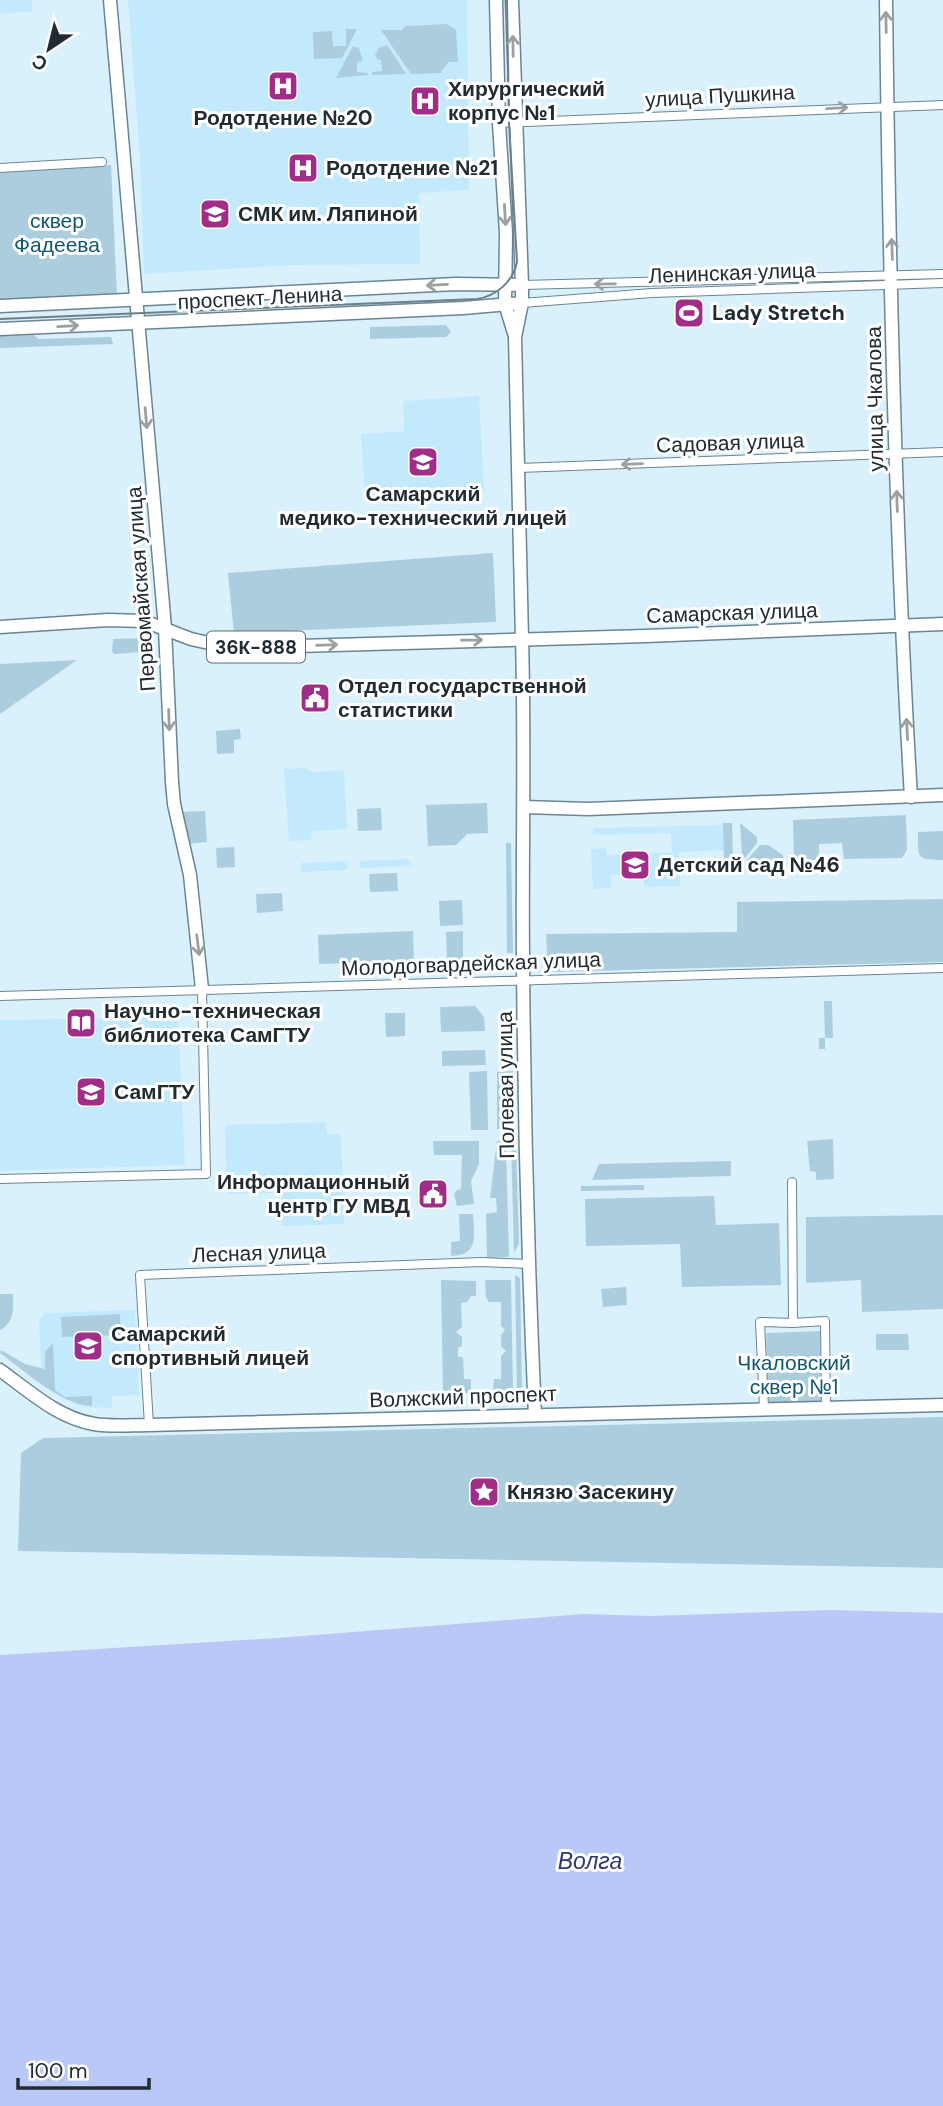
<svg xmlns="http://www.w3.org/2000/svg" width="943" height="2106" viewBox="0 0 943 2106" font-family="'DM Sans',sans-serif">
<rect width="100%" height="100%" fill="#d9f1fd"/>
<g fill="#c3eafc">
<path d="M0,0h32l1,11 -33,3z"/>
<path d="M128,0h339l2,190 -50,3 1,71 -128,1 -148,9 -4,-116z"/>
<path d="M479,396l5,94 -119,7 -4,-63 43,-3 -1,-30z"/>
<path d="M304,768l9,4 31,-2 3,59 -35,2 -1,9 -22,1 -5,-72z"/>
<path d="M724,825l1,25 -46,2 1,34 -36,1 -1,-13 -32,1v13l-18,1 -2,-40 15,-1v7l66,-3 -1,-19 -78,2v-7z"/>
<path d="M409,859l1,7 -50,2 -1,-7z"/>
<path d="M347,861v9l-46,2v-9z"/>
<path d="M178,1017l7,148 -185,6v-151z"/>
<path d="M326,1122l1,12h14l3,90 -62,2 -1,-33 -54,1 -2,-69z"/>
<path d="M135,1310l4,85 -27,1v12l-28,-1 -18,-7 -24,-15 -3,-64 5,-8z"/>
</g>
<g fill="#accddd">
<path d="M447,24l9,6 2,32h-9l-7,8v3l-31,1 -30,-44h21l3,-4z"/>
<path d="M346,29h11l-15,29 -28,1 -1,-27 19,-1 1,15h13z"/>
<path d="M387,45l19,29 -34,1v-3l10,-1 -1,-11 -4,-1 -2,-4 4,-7z"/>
<path d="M353,46l6,2 4,13 -6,1v10l11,1v2l-32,3z"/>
<path d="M111,165l6,132 -117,4v-131z"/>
<path d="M446,325l5,7 -5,5 -76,2v-12z"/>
<path d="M34,335l4,4 73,-2 2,7 -113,4v-12z"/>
<path d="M493,553l3,69 -262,11 -6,-60z"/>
<path d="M141,638l13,13 -40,3 -2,-3 1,-12z"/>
<path d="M77,660l-77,54v-50z"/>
<path d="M240,729l1,10 -7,1v13l-17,1 -1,-23z"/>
<path d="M487,803l1,30 -21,1 -11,11 -28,1 -2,-41z"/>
<path d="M381,808l1,22 -24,1 -1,-22z"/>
<path d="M205,811l2,31 -21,2 -5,-32z"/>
<path d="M906,815l1,35 -5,8 -58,1 -2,-16 -23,1v12l-3,4h-22l-1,-40z"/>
<path d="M723,823h9l1,39h-9z"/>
<path d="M740,823l17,14v6l-12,15 -3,-5z"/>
<path d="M943,831v29c-27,0 -25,-2 -25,-28z"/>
<path d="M506,843h5l2,110h-6z"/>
<path d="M760,845h8l15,10 1,5 -38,1z"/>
<path d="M234,847l1,20 -18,1 -1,-20z"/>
<path d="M397,873l1,18 -28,1 -1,-18z"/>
<path d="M282,893l1,18 -26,2 -1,-19z"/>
<path d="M943,899v63l-395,10 -2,-38 191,-2v-30z"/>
<path d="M462,900l1,25 -23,1 -1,-25z"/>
<path d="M413,931l1,30 -95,3 -1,-29z"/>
<path d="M463,931v29h-16l-1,-28z"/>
<path d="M824,1001h8l1,37h-8v11h-6v-11h6z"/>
<path d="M475,1006l9,11 1,14 -44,1 -1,-25z"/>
<path d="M385,1013h20v23l-19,1z"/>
<path d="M485,1050l1,15 -44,1v-15z"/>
<path d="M487,1071l1,59h-17l-2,-58z"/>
<path d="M513,1071v58h-16v-57z"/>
<path d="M833,1139l1,40 -18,1v-8l-6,-1 -3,-30z"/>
<path d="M511,1140l5,2 3,101 -5,10z"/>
<path d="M433,1141h46v23l-8,17 3,23 -17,2 -3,-12 3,-4 4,-1 1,-34h-28z"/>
<path d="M497,1141h5l4,5 3,111 -22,1 -1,-44 11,-2 -1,-14h-6z"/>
<path d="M731,1161v15l-139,4 7,-16z"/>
<path d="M644,1185v5l-63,1v-5z"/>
<path d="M714,1196l2,29 63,-2 2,62 -99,2 -2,-43 -94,2 -1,-47z"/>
<path d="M459,1214h14c1,22 7,41 -22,42v-14l9,-1z"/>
<path d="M943,1215v94l-81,3 -1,-32 -55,3v-66z"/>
<path d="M515,1275l5,3 2,109 -5,5z"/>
<path d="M441,1280l35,1v15h-5l-4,6 -6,1 1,24 -6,5 6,5v9l-4,2v8l5,2 1,21h7v14h-28z"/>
<path d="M485,1280h26l2,111 -20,1 1,-13h7v-23l5,-5 -5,-5v-11l4,-5 -4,-4v-24h-12l-3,-5z"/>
<path d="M626,1287l1,18 -24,2 -2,-18z"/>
<path d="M0,1294h13c0,15 2,28 -13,36z"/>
<path d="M120,1314l1,21 -59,2 -1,-20z"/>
<path d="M820,1331l2,71 -54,1 -2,-70z"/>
<path d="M876,1334h32l1,16h-33z"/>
<path d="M53,1343l2,47 10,7 27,-1v10c-31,-1 -67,-35 -92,-53l1,-3 24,14 20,5v-17z"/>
<path d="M943,1417v151l-925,-17 3,-98 22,-15z"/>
</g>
<path fill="#bac8f8" d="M830,1610l113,3v493h-943v-451l277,-17 306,-24 68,2z"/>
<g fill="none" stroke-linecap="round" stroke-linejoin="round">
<g stroke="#6a8593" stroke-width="10">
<g id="street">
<path d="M499,123l444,-18"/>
<path d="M0,168l102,-6"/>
<path d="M522,285l421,-11"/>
<path d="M522,303l130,-10 291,-10"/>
<path d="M519,468l424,-16"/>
<path d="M0,996l943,-28"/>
<path d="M0,1179l206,-5 -4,-185"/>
<path d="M792,1182l1,141 32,-2 1,87"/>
<path d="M764,1409l-4,-87 33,1"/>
<path d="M149,1425l-9,-150 342,-13 47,2"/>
</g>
</g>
<g stroke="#6a8593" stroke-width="15">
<g id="secondary">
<path d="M110,0l55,628 7,154 2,22 16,71 12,114"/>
<path d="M886,0c3,266 9,532 25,797"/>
<path d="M0,306l456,-22 66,1"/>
<path d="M0,329l463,-21 59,-5"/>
<path d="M522,639c3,106 0,212 1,319 1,152 5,305 12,457"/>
<path d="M524,807l64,2 355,-14"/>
</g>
</g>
<g stroke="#6a8593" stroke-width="15">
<g id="primary">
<path d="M496,0l3,123 7,110 -1,71 9,29"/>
<path d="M512,0l10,285v18l-7,34 7,302"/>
<path d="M0,627l108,-7 36,1 47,18 40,9 415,-12 297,-12"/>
<path d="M0,1370c29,21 58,48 94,54 18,3 37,1 55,1l794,-20"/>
</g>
</g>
<use href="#street" stroke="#fff" stroke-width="8"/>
<use href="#secondary" stroke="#fff" stroke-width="12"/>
<use href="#primary" stroke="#fff" stroke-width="12"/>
<path stroke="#6e7f87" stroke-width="2" d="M0,319l477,-20c19,-3 36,-17 40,-37l-8,-139 -2,-123"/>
</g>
<defs><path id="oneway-shaft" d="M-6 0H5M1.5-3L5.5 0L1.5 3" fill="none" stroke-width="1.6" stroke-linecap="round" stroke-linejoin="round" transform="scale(1.75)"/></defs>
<g stroke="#9ba0a2">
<use href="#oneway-shaft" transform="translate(886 22) rotate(-91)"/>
<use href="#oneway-shaft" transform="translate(513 46) rotate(-91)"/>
<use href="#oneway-shaft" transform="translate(837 108) rotate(-3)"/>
<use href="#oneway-shaft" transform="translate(505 215) rotate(87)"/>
<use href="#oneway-shaft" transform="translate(892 249) rotate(-92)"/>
<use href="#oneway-shaft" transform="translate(605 284) rotate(179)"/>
<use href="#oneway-shaft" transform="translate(437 285) rotate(177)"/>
<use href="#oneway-shaft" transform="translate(68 326) rotate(-3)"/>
<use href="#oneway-shaft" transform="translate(146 418) rotate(85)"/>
<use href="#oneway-shaft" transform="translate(632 464) rotate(178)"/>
<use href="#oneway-shaft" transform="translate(897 501) rotate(-92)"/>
<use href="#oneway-shaft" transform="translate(472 640) rotate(-1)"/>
<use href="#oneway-shaft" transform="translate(327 645) rotate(-2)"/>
<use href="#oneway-shaft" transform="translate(169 720) rotate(88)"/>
<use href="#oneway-shaft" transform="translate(907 729) rotate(-93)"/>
<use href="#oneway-shaft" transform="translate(198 945) rotate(83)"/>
</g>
<defs>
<g id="hospital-square" transform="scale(1.575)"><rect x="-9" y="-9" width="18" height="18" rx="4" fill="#a02e89" stroke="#fff"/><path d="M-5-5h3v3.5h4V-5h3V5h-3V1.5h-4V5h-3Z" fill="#fff"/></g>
<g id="university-square" transform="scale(1.575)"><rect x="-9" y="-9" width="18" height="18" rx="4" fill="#a02e89" stroke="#fff"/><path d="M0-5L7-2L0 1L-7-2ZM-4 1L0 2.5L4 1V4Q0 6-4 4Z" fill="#fff"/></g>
<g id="stadium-square" transform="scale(1.575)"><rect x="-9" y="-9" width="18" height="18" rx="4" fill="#a02e89" stroke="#fff"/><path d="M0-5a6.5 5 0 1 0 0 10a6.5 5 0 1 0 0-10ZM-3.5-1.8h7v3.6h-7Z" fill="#fff"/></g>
<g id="school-square" transform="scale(1.575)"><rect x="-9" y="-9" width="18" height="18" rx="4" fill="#a02e89" stroke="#fff"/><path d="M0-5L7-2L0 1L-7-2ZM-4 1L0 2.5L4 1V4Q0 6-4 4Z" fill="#fff"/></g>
<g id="civic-square" transform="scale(1.575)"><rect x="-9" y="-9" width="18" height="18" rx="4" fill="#a02e89" stroke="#fff"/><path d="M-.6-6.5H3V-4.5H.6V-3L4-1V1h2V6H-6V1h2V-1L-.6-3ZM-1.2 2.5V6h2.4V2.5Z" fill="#fff"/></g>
<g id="library-square" transform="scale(1.575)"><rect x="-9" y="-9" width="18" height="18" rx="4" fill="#a02e89" stroke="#fff"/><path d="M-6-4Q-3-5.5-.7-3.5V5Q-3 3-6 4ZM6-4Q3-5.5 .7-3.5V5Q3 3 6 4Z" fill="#fff"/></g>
<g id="sight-square" transform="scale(1.575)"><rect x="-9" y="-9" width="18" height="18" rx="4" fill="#a02e89" stroke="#fff"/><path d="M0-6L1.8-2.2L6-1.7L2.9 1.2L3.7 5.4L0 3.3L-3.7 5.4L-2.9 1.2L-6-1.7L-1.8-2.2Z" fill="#fff"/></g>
</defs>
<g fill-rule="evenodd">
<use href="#hospital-square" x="283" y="86"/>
<use href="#hospital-square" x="425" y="101"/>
<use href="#hospital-square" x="303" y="168"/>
<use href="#university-square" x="215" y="214"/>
<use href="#stadium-square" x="689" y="313"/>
<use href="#school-square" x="423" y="462"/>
<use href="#civic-square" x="315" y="698"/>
<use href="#school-square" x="635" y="865"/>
<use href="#library-square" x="81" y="1023"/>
<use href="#university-square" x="91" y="1092"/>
<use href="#civic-square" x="433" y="1194"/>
<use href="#school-square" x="88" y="1346"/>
<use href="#sight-square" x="484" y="1492"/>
</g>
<g text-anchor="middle" stroke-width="6" stroke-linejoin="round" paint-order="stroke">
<rect fill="#fff" stroke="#636b6f" stroke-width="2" x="207" y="631.5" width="98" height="31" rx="5"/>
<g font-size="19" font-weight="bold" fill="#202c31">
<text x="256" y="654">36К-888</text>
</g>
<g font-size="21" font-weight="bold" fill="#202c31" stroke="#fff" text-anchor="start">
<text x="448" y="96">Хирургический<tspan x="448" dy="24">корпус №1</tspan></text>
<text x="283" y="125" text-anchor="middle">Родотдение №20</text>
<text x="326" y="175">Родотдение №21</text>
<text x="238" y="221">СМК им. Ляпиной</text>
<text x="712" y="320">Lady Stretch</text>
<text x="423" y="501" text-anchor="middle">Самарский<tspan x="423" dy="24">медико-технический лицей</tspan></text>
<text x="338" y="693">Отдел государственной<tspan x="338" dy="24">статистики</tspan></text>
<text x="658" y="872">Детский сад №46</text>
<text x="104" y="1018">Научно-техническая<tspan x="104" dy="24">библиотека СамГТУ</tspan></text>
<text x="114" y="1099">СамГТУ</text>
<text x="410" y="1189" text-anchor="end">Информационный<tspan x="410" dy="24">центр ГУ МВД</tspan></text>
<text x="111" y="1341">Самарский<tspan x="111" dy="24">спортивный лицей</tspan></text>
<text x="507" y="1499">Князю Засекину</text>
</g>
<g font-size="21" fill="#202c31" stroke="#fff">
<text transform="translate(720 96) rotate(-3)" y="7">улица Пушкина</text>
<text transform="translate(732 273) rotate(-2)" y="7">Ленинская улица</text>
<text transform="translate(260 298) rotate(-3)" y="7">проспект Ленина</text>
<text transform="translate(875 399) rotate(-91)" y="7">улица Чкалова</text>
<text transform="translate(730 443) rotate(-2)" y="7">Садовая улица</text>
<text transform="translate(141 589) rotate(-94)" y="7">Первомайская улица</text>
<text transform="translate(732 613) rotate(-2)" y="7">Самарская улица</text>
<text transform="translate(471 964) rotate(-2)" y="7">Молодогвардейская улица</text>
<text transform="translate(506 1085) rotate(-91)" y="7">Полевая улица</text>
<text transform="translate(259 1253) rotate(-2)" y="7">Лесная улица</text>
<text transform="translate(463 1397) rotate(-2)" y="7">Волжский проспект</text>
</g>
<g font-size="21" fill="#0e5872" stroke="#fff">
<text x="57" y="228">сквер<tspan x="57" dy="24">Фадеева</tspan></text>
<text x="794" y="1370">Чкаловский<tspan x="794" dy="24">сквер №1</tspan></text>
</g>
<g font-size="23" font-style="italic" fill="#2d3972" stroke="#fff">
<text x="590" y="1869">Волга</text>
</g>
</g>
<g transform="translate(49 49) rotate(215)" stroke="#ffffff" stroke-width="5" paint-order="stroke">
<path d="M0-5L12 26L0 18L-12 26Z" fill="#202c31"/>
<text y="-10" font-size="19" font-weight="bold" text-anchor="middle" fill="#202c31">С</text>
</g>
<path d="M18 2078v10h131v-10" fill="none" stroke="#202c31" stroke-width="3.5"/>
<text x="28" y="2078" font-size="21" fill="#202c31" stroke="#ffffff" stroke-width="5" paint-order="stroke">100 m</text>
</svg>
